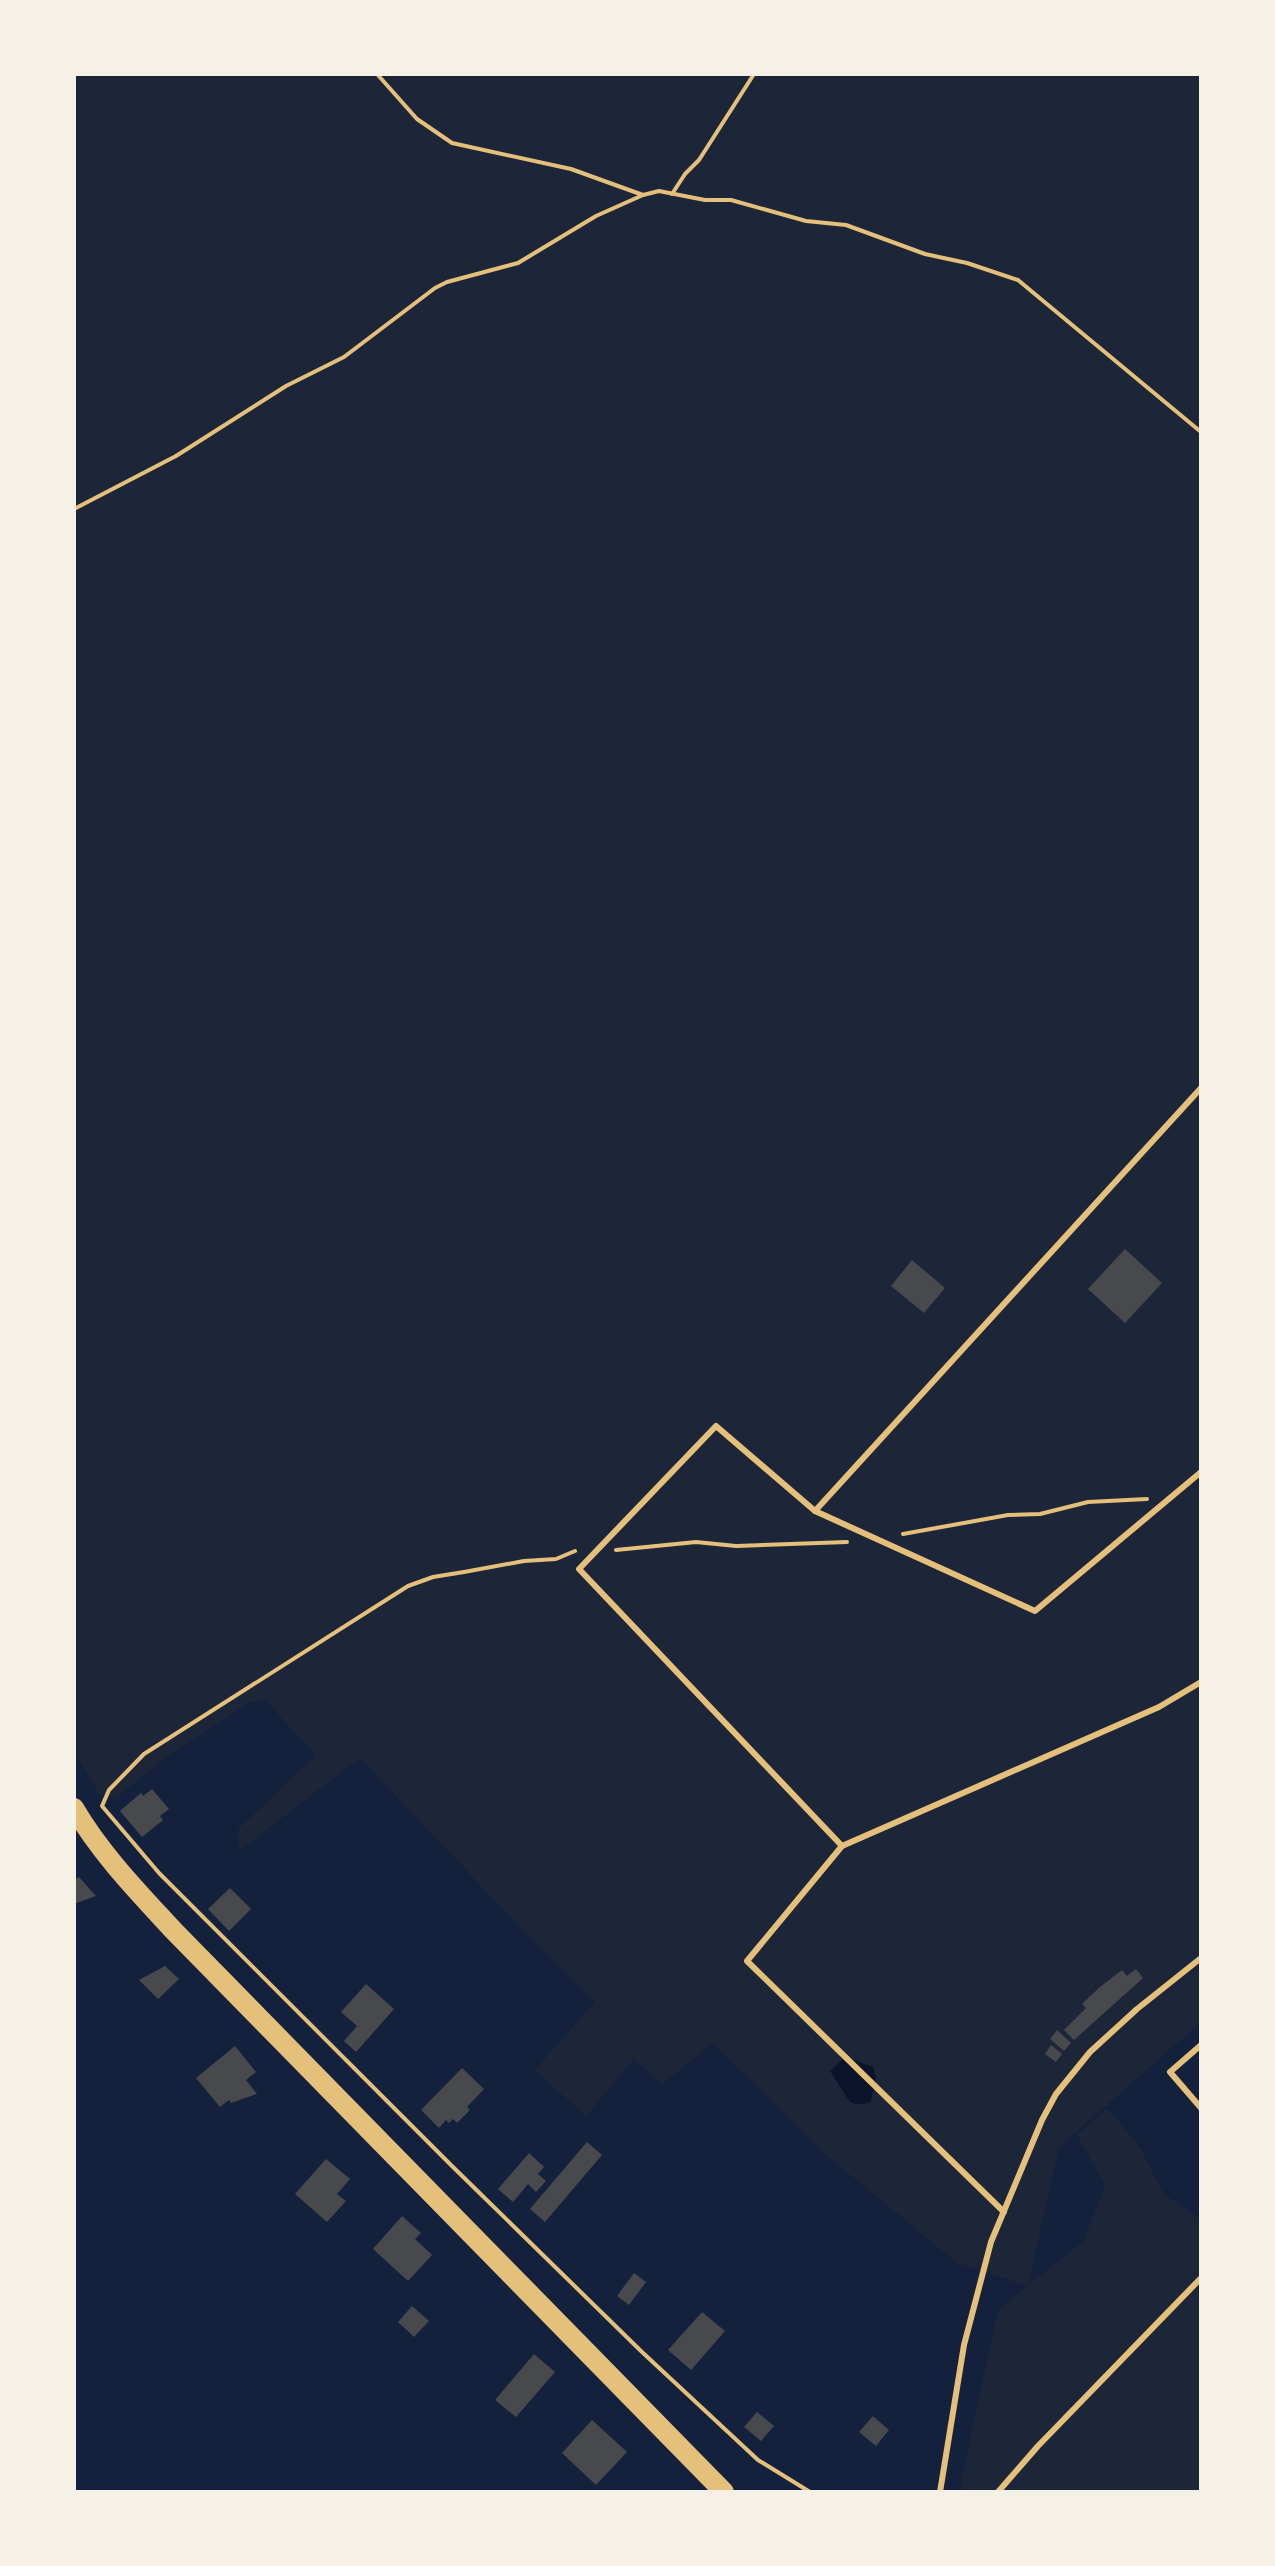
<svg xmlns="http://www.w3.org/2000/svg" width="1275" height="2566" viewBox="0 0 1275 2566" font-family="Manrope,sans-serif">
<rect width="100%" height="100%" fill="#14213d"/>
<path fill="#1d2539" d="M74,74h1127v1948l-142,125 -31,138 55,-43 22,-56 -28,-52 30,-25 30,33 27,52 37,25v273h-238l-2,-10 37,-172 29,-24 -70,-23 -132,-109 -112,-111 -51,41 -28,-25 -48,57 -51,-46 60,-68 -77,-77 -158,-167 -121,93 -1,-22 78,-74 -51,-55 -13,1 -86,56 -50,41 -17,-4 -25,-42z"/>
<path fill="#0b132b" d="M845,2057l28,10 3,10 -5,24c-5,4 -15,4 -21,1l-20,-31z"/>
<g fill="#48494c">
<path d="M1125,1249l37,34 -37,40 -37,-34z"/>
<path d="M912,1260l33,28 -21,25 -33,-27z"/>
<path d="M152,1789l17,20 -9,7 3,4 -21,17 -22,-26 21,-18 2,3z"/>
<path d="M79,1877l17,19 -22,8v-24z"/>
<path d="M230,1888l21,21 -22,22 -21,-22z"/>
<path d="M165,1966l14,13 -21,20 -19,-19z"/>
<path d="M1136,1969l7,9 -69,62 -10,-10 22,-22 -4,-4 18,-17 22,-17 5,6z"/>
<path d="M366,1984l28,25 -38,43 -12,-11 13,-15 -16,-14z"/>
<path d="M1057,2030l14,13 -7,8 -14,-12z"/>
<path d="M1051,2045l11,9 -6,8 -11,-8z"/>
<path d="M235,2046l21,26 -10,8 11,14 -26,9 -2,-3 -9,7 -24,-29z"/>
<path d="M462,2068l22,21 -17,18 3,3 -13,13 -4,-4 -4,4 -3,-3 -7,8 -18,-18z"/>
<path d="M587,2142l15,13 -57,67 -15,-13z"/>
<path d="M529,2153l15,14 -6,7 8,7 -10,11 -8,-8 -15,18 -15,-13z"/>
<path d="M326,2159l24,20 -13,15 9,7 -19,21 -32,-28z"/>
<path d="M402,2216l19,17 -6,6 17,16 -24,26 -35,-32z"/>
<path d="M634,2273l12,9 -17,23 -12,-9z"/>
<path d="M412,2306l17,15 -15,16 -16,-15z"/>
<path d="M702,2312l23,19 -34,39 -23,-20z"/>
<path d="M534,2354l21,18 -39,45 -21,-17z"/>
<path d="M757,2412l17,14 -13,15 -17,-14z"/>
<path d="M873,2416l16,14 -13,16 -17,-14z"/>
<path d="M592,2420l35,32 -31,33 -34,-32z"/>
</g>
<g fill="none" stroke-linecap="round" stroke-linejoin="round">
<g stroke="#e5c07b" stroke-width="4">
<path d="M377,74l40,45 35,24 119,26 72,26"/>
<path d="M672,194l13,-20 14,-14 55,-86"/>
<path d="M74,509l102,-53 110,-70 58,-29 91,-69 12,-6 71,-19 78,-47 47,-21 16,-4 46,9h26l75,21 40,4 79,29 42,9 51,17 183,152"/>
<path d="M903,1534l105,-19 32,-1 48,-12 59,-3"/>
<path d="M616,1550l80,-8 40,4 111,-4"/>
<path d="M575,1551l-19,8 -32,2 -60,11 -31,5 -25,9 -264,168 -35,36 -7,16 57,67 295,295 188,184 116,108 52,32"/>
</g>
<g stroke="#e5c07b" stroke-width="6">
<path d="M1201,1472l-166,139 -220,-100 -99,-85 -137,143 263,277 317,-139 42,-25"/>
<path d="M815,1511l386,-423"/>
<path d="M842,1846l-95,115 257,251"/>
<path d="M1201,2045l-31,27 31,36"/>
<path d="M940,2492l24,-147 27,-103 51,-122 14,-26 34,-42 47,-43 64,-51"/>
<path d="M998,2492l40,-46 163,-168"/>
</g>
<path stroke="#e5c07b" stroke-width="20" d="M74,1808c27,46 64,84 100,123l550,561"/>
</g>
<rect width="1275" height="2566" fill="none" stroke="#f6f1e7" stroke-width="152"/>
</svg>
